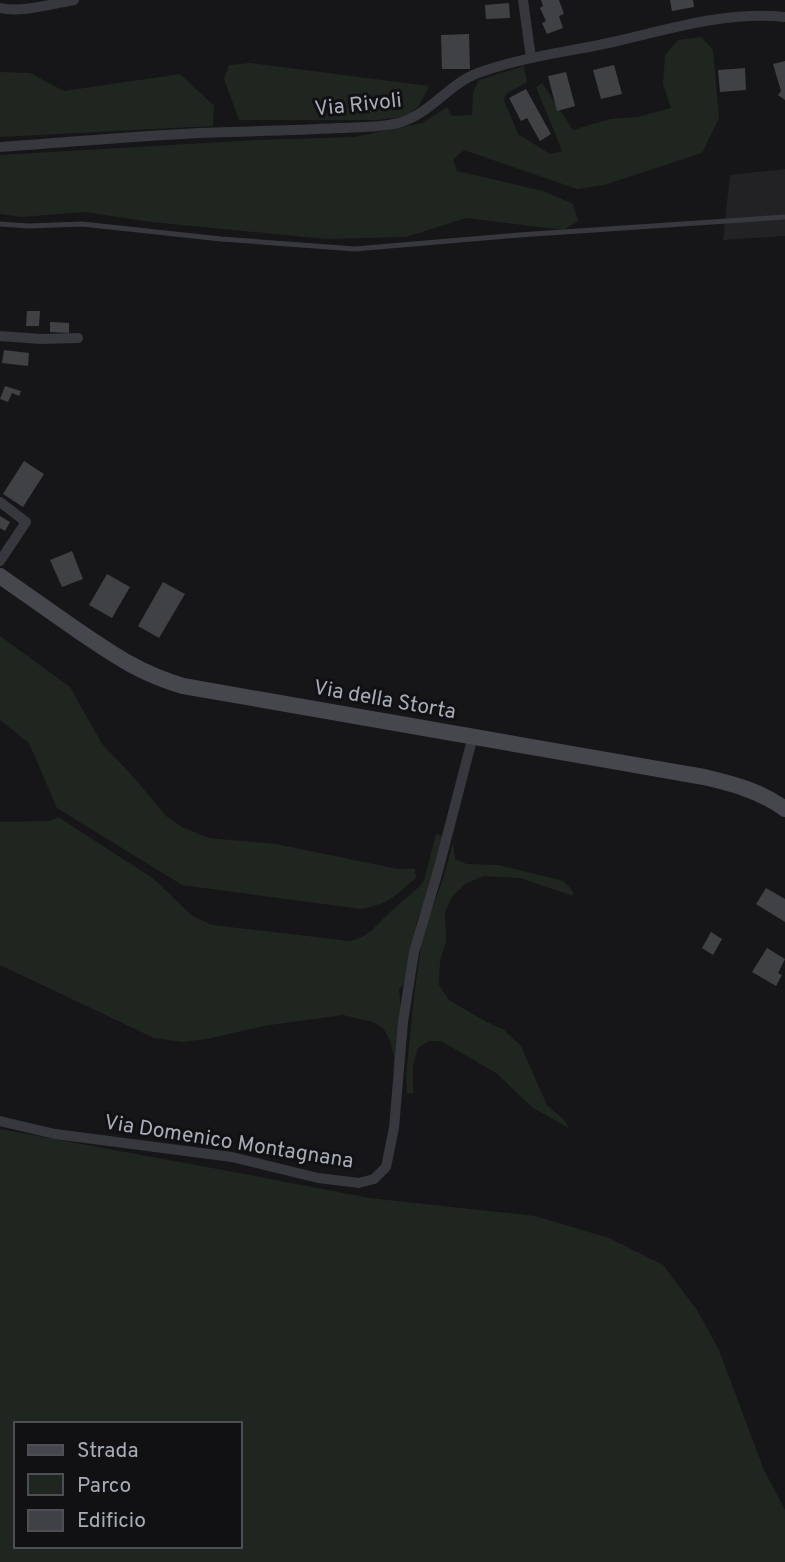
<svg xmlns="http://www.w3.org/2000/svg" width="785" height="1562" viewBox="0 0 785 1562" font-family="Overpass,sans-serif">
<rect width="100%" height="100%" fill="#161618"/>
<path fill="#222225" d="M785,169v67l-62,4 7,-65z"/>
<g fill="#1e261f" fill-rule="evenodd">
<path d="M701,37l12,13 6,68 -17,35 -98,32 -27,4 -113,-39 -11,10 4,11 86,20 30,13 5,17 -14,9 -98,-12 -60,19 -80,2 -175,-17 -66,-10 -63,5 -22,-3v-59l256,-15 98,-3 68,-14 25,-16 5,9 20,-1 1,-23 6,-12 45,-14 3,16 -21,12 -2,6 14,34 32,20 12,-3 -26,-64 6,-4 31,47 37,-11 28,-2 33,-9 -8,-24 2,-29 13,-15z"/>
<path d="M251,63l178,23 -10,20 -12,10 -28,4h-140l-15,-41 5,-14z"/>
<path d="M0,72l30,1 34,18 116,-17 34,32 -1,20 -213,11z"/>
<path d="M0,636l70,51 32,57 27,28 37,44 16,11 27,11 67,6 122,25h17l1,9c-21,18 -27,26 -55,31l-179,-24 -125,-77 -28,-65 -29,-23z"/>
<path d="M58,817l96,62 37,36 21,10 138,16c21,-5 26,-16 40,-29 10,-9 20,-17 30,-26l4,-5 12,-47 6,2 -9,41 -16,44 -11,59 -7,10 2,20 -4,60 -4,2 1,-16 -4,-15 -6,-12 -11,-7 -30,-7 -80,11 -56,13 -24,3 -29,-4 -154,-73v-143l49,-1z"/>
<path d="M453,843l2,16 12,5 31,1 66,16 9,11v4l-53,-18 -36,-2 -19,8 -13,13 -7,15 1,29 -6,20 -1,24 10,15 34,20 21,10 17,16 26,59 17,15 5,8 -36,-20 -37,-35 -55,-32h-12l-11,7 -5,17v28l-6,1 -1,-18 8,-80 9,-63 20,-54z"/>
<path d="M0,1129l245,45 124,24 166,18 74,22 54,27 34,45 22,40 45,120 21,40v52h-785zM16,1424h224v122h-224z"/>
</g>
<g fill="#404145">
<path d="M541,0h18l5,14 -5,2 4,12 -16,6 -5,-11 4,-2 -6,-13 3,-2z"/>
<path d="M670,0h23l1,7 -22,4z"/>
<path d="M509,3l1,15 -24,1 -1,-14z"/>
<path d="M469,34l1,35h-28l-1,-34z"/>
<path d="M785,61v39l-7,-5 3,-4 -8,-27z"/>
<path d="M614,65l8,29 -21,5 -8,-29z"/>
<path d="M745,68l1,22 -26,2 -2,-22z"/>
<path d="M566,72l9,34 -18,5 -9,-35z"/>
<path d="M526,89l25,45 -11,7 -13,-23 -6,3 -12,-23z"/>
<path d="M27,311h13l-1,15h-13z"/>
<path d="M50,322l19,1v10l-19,-1z"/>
<path d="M4,350l25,3 -1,13 -26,-3z"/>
<path d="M5,386l16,5 -2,5 -7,-3 -4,9 -8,-3z"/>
<path d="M24,461l20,13 -21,33 -20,-13z"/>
<path d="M0,516l10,6 -5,9 -5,-3z"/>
<path d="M72,551l11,28 -21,8 -12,-27z"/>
<path d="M107,574l23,13 -18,31 -23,-13z"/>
<path d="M163,582l22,12 -26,44 -21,-12z"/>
<path d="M766,888l19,11v23l-29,-18z"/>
<path d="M711,932l11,7 -9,16 -11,-7z"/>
<path d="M767,948l18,11 -7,14 4,2 -6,11 -24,-14z"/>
</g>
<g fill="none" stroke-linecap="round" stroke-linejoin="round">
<path stroke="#37383d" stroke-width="5" d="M0,224l28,2 54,-2 139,15 134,10 164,-14 266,-18"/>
<g stroke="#37383d" stroke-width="10">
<path d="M523,0l8,58"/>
<path d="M0,8c21,5 52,-4 74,-8"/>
<path d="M0,147c76,-5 152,-13 228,-15 37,-1 74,-2 111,-4 19,-1 40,0 59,-5 32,-8 50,-39 80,-50 43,-16 90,-21 135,-31 57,-13 113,-31 172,-25"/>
<path d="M0,336l41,3 37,-1"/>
<path d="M0,502l26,20 -26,39"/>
<path d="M0,1121l55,13 177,23 86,21 41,5 15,-4 12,-12 8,-39 9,-106 11,-70 24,-81 35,-135"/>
</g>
<path stroke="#45474d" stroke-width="16" d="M0,576c26,18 51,36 77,54 37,25 62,43 106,56l521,91c30,7 56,14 81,32"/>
</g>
<g text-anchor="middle" stroke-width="6" stroke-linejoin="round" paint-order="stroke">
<g font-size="21" fill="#a8adb8" stroke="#111113">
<text transform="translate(358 104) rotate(-6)" y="7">Via Rivoli</text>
<text transform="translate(385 699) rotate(10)" y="7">Via della Storta</text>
<text transform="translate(229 1141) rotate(9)" y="7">Via Domenico Montagnana</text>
</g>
</g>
<rect x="14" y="1422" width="228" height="126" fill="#111113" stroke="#4d4f55" stroke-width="2"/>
<rect x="28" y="1445" width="35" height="10" fill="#45474d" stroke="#4d4f55" stroke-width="2"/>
<text x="77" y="1457" font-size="21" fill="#a8adb8">Strada</text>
<rect x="28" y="1474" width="35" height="21" fill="#1e261f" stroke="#4d4f55" stroke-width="2"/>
<text x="77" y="1492" font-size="21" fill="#a8adb8">Parco</text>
<rect x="28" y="1510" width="35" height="21" fill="#404145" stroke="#4d4f55" stroke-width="2"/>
<text x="77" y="1527" font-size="21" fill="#a8adb8">Edificio</text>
</svg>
